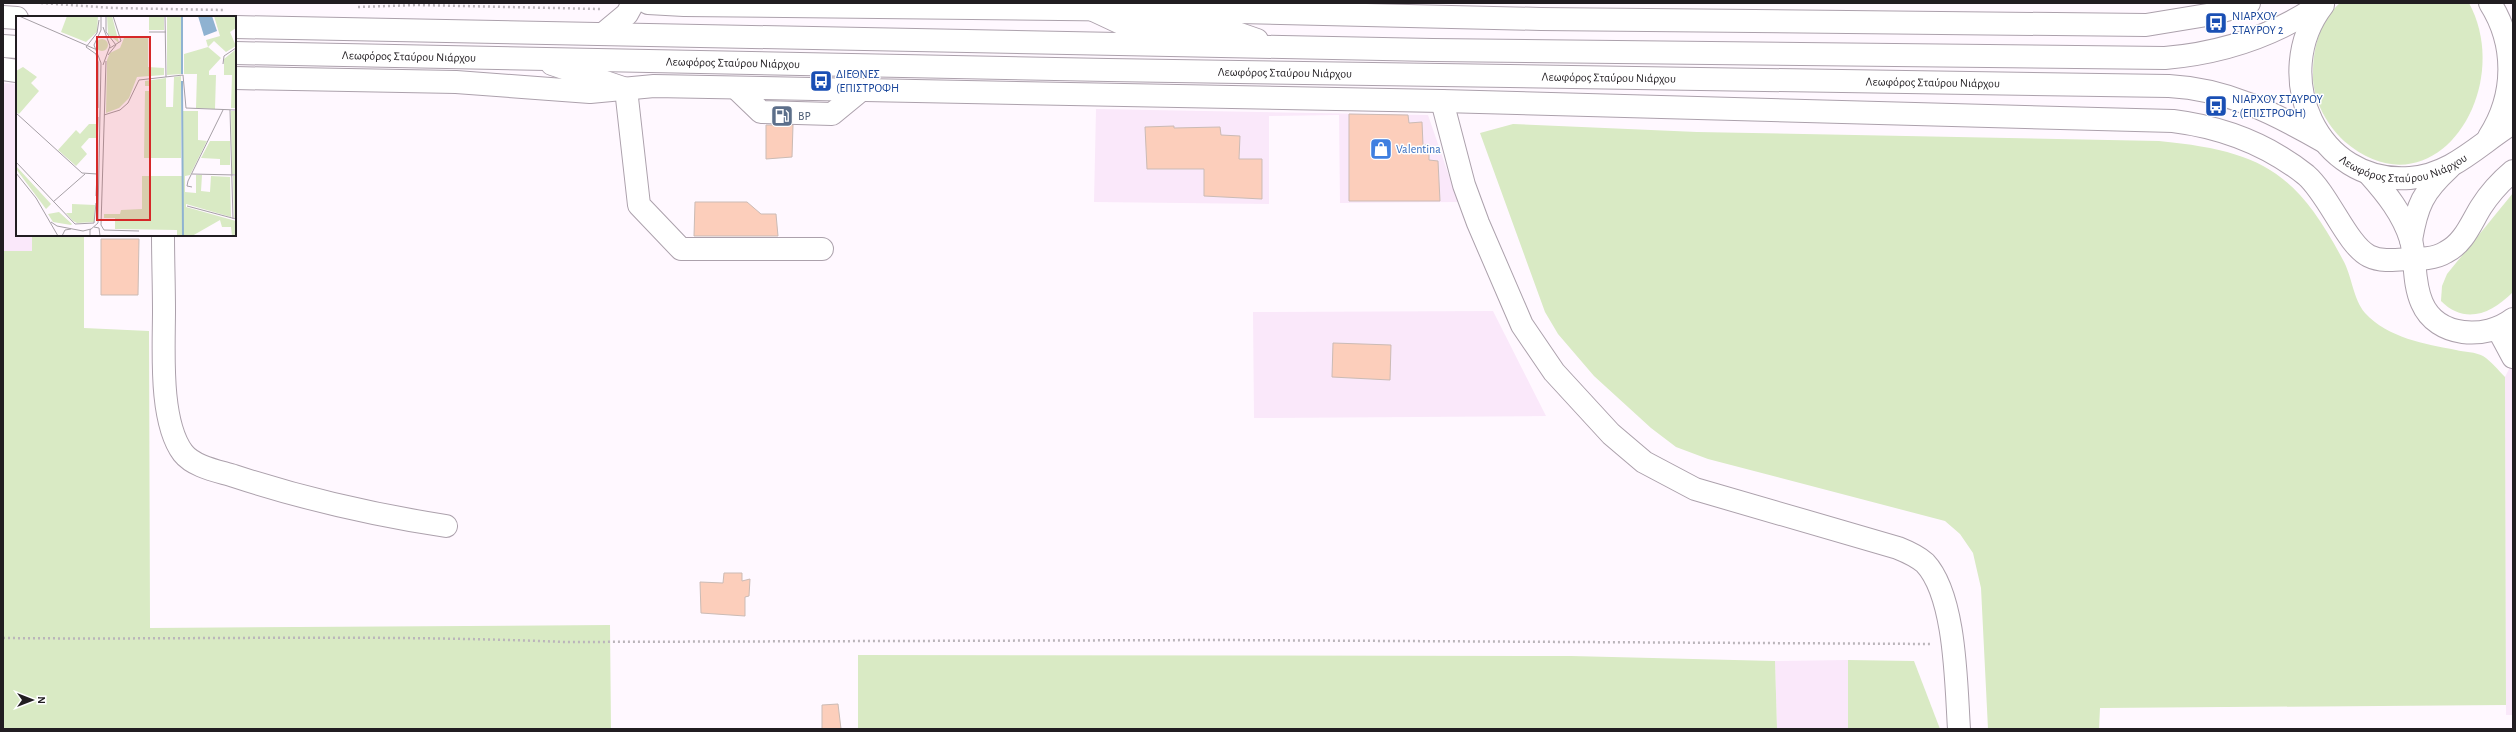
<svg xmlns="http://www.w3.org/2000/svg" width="2516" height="732" viewBox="0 0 2516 732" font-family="'Alegreya Sans',sans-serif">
<rect width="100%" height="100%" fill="#fff8ff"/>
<g fill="#fae8fa">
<path d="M3,83l14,1v151h15v16h-29z"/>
<path d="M1096,109l332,6 30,87 -118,1 -1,-88 -70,1v88l-175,-2z"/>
<path d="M1493,311l53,105 -292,2 -1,-106z"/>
<path d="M2513,361v354h-7l-1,-338z"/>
<path d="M1848,660v69h-71l-2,-68z"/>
</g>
<g fill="#d9eac4">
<path d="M2340,3h129c47,87 -36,215 -125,138 -17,-16 -29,-38 -31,-61 -1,-28 5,-57 27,-77z"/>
<path d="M1513,124l184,8 462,9c101,10 136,29 184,119 9,16 10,39 22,53 23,25 60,31 91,37 8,2 20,2 27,6 8,5 15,14 22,21l1,328 -406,3 -1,21h-111l-7,-141 -8,-35 -13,-19 -15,-13 -237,-62 -32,-12 -25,-19 -57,-52 -36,-42 -13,-22 -65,-179z"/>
<path d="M2513,193v99c-22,22 -48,33 -72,9l1,-15 5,-12z"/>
<path d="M32,235h52v93l65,3 1,297 460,-3 1,104h-608v-478h29z"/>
<path d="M858,655l713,1 204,5 2,68h-919z"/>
<path d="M1848,660l66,1 26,68h-92z"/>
</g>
<g fill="#fccebb" stroke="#cbbbb5">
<path d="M1349,114l59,1 1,8 13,-1 1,23h6v15l9,1 2,40h-91z"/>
<path d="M766,125h27l-1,32 -26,2z"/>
<path d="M1174,126v2l46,-1 1,8 19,1 -1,23h23v40l-58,-3v-27h-57l-2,-42z"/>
<path d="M695,202h52l14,12h15l2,22h-84z"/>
<path d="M101,239h38l-1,56h-37z"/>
<path d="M1333,343l58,2 -1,35 -58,-3z"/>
<path d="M724,573h18v8l8,-2 -1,17 -4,1v19l-44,-3 -1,-31 23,1z"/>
<path d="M838,704l3,25h-19v-24z"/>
</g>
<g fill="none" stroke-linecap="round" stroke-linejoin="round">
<g stroke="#aca1ac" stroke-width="24">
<g id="minor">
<path d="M648,3l36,2 465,5 392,9 605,6 67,-11 36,-11"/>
<path d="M3,69l14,2"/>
<path d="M235,78l221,4 134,10 64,-6 788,15 731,20c48,6 94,23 133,54 23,20 41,70 63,81 12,6 26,4 39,3 12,0 27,0 38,-7 18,-9 25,-29 35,-45 9,-14 20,-26 32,-36"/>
<path d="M736,88l25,24 71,2 28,-23"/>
<path d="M626,89l13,116 42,44h141"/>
<path d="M1442,101l22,84 14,38 44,102 32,47 57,62 33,28 51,27 203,59c10,4 19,8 27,15 31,33 31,122 34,166"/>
<path d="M2369,174c17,19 34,40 42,66 5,20 2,43 11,63 15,35 64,37 91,16"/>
<path d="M163,235c0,25 1,50 1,76 0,38 -5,110 19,142 11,14 35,18 51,23 70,23 140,39 212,50"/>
<path d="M2411,240c6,-35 12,-48 38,-72"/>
<path d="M2498,329l15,28"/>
</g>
</g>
<g stroke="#aca1ac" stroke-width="24">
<g id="major">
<path id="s1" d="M2323,5c-54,70 -6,180 87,173 42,-3 69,-34 103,-55"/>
<path d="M1091,9l32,15 108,7 26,9"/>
<path d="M3,17l14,1"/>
<path d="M235,27l1198,23 732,8c57,-5 110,-22 157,-55"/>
<path d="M603,34l24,-20 6,-11"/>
<path d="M3,46l14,1"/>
<path id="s2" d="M235,53l873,17 1061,16c58,3 105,27 154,55"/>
<path d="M552,64l74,25"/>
<path d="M2489,137c27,-42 27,-93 1,-134"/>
</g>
</g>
<g stroke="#bbb5bb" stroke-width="2.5" stroke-dasharray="2 3" stroke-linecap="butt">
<path d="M41,3l72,5 110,2"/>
<path d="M358,7l59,-2 183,4"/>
<path d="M3,638c187,2 374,-4 562,4l654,-2 713,4"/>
</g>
<use href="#minor" stroke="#fff" stroke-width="22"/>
<use href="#major" stroke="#fff" stroke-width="22"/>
</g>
<defs>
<g id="bus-square" transform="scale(1.15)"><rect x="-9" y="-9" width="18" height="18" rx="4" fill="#1a4fb4" stroke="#fff"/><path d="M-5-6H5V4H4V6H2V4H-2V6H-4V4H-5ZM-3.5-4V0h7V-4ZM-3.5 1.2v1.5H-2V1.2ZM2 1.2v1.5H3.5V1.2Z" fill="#fff"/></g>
<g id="fuel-square" transform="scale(1.15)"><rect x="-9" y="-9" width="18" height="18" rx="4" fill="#5c6f8a" stroke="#fff"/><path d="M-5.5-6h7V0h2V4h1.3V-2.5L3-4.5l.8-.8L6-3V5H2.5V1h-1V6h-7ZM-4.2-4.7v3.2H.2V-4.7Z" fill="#fff"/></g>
<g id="shop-square" transform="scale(1.15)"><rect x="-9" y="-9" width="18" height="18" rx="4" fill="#3f7fe0" stroke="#fff"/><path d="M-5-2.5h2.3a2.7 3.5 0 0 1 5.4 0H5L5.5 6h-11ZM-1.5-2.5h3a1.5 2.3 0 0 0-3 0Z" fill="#fff"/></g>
</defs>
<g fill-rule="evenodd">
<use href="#bus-square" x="2216" y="23"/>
<use href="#bus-square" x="821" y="81"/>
<use href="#bus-square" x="2216" y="106"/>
<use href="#fuel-square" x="782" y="116"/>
<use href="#shop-square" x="1381" y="149"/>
</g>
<g text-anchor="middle" stroke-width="3" stroke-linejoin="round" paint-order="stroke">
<g font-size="12" fill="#164399" stroke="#fff" text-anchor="start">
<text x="2232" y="20">ΝΙΑΡΧΟΥ<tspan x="2232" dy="14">ΣΤΑΥΡΟΥ 2</tspan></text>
<text x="836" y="78">ΔΙΕΘΝΕΣ<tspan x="836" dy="14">(ΕΠΙΣΤΡΟΦΗ</tspan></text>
<text x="2232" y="103">ΝΙΑΡΧΟΥ ΣΤΑΥΡΟΥ<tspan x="2232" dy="14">2 (ΕΠΙΣΤΡΟΦΗ)</tspan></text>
</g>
<g font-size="12" fill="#211d21" stroke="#fff">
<text dy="4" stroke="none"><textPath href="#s2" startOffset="174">Λεωφόρος Σταύρου Νιάρχου</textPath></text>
<text dy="4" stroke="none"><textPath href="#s2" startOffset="498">Λεωφόρος Σταύρου Νιάρχου</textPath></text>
<text dy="4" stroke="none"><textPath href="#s2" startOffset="1050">Λεωφόρος Σταύρου Νιάρχου</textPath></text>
<text dy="4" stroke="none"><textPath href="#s2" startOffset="1374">Λεωφόρος Σταύρου Νιάρχου</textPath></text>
<text dy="4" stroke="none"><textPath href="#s2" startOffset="1698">Λεωφόρος Σταύρου Νιάρχου</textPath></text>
<text dy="4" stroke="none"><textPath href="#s1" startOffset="237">Λεωφόρος Σταύρου Νιάρχου</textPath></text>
</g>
<g font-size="12" fill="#4e5e75" stroke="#fff" text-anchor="start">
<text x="798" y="120">BP</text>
</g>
<g font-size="12" fill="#366cbe" stroke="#fff" text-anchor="start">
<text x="1396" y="153">Valentina</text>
</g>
</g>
<g transform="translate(16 16)">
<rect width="220" height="220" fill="#fff8ff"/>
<path d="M51,0h31l-1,16 -11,10 -25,-10zM91,0h5l7,27 -11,-9zM148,0v14h-15v-13zM151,0h14v58l-14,1zM198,0h22v12l-6,4 6,14 -10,6 -12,-11 -6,6 13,11 -12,13v4h7l-1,34 -19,-1 1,-34h-13v-20l24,-7 -2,-7 14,-4zM108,22h24v29l16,1v7l-27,2 -8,21 -10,10 -13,5 1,-53 3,-7 10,-5zM80 29a6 6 0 1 1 12 0a6 6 0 1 1-12 0ZM219,34l1,58h-5l1,-33h-8v-16zM7,51l14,10 -6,6 8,8 -20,23 -3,-2v-41zM165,60v82h-37l1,-67h6v-5h-6v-5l21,-3v29h7l1,-30zM167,95h15v29l9,1 -17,34 -5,1v16l11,1v-18h6l-1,16 9,1 1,-16 19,1 1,40 -45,-13v3l50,14v15h-4l-1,-9h-9l-2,-7 -28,16h-15v-6l-62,-1v-11h-11v-4h16l1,-4 21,-1v-33h41zM215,95h5v63h-4zM73,108h8l-1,14h-7l-8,9 6,7 -11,12 -18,-16 18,-20 4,4zM194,125h20v24h-10v-6l-19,-1zM0,150l35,38 -5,5 -30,-40zM217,160h3v42h-2zM56,188l23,1 -1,17 -17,1 -4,-2 -7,-8h6zM43,196l13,12 -1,1 -18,-3 -5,-8z" fill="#d9eac4"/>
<path d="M182,0h14l5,15 -13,5z" fill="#8fb2d1"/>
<path fill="none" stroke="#8fb2d1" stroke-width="2" d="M166,0v58M166,65l1,155"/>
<path fill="none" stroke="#a6a0a6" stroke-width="1" d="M3,0l76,33M90,0v16l10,13M149,0l1,61M133,16h17M94,32l11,-7 -8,-25M92,39l8,-10M207,48l1,-8 12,-8M87,49l7,-19 -7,-19M82,92v-46l-2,-8 -10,-7 11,-14 2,-13M214,94l3,109M0,97l66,60 15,1M88,99l16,-5 8,-7 11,-23 44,-5 3,33 50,2M81,132l1,-31M0,146l59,62 19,-1 2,-20M0,157l20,25 22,38M176,158l44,1M176,171l-5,-1 1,-5 35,-71M80,180l1,-23M37,186l32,-28M171,190l49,13M35,206l6,4 26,5 8,-2M78,211l5,1 1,8M88,214l-3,-5 5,-164M88,214l35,1M46,220l3,-6 6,-1M74,220v-6l8,-7v-9l3,-151 -7,-18 7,-15v-14"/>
<path fill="#d62828" fill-opacity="0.15" stroke="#d62828" stroke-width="2" d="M81,21h53v183h-53z"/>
<rect width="220" height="220" fill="none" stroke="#211d21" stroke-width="2"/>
</g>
<rect width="2516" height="732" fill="none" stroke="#211d21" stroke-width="8"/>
<g transform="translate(32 700) rotate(90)" stroke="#ffffff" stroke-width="3" paint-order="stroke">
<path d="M0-3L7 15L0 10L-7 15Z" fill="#211d21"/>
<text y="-6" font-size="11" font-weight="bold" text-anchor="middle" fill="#211d21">N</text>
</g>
</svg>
